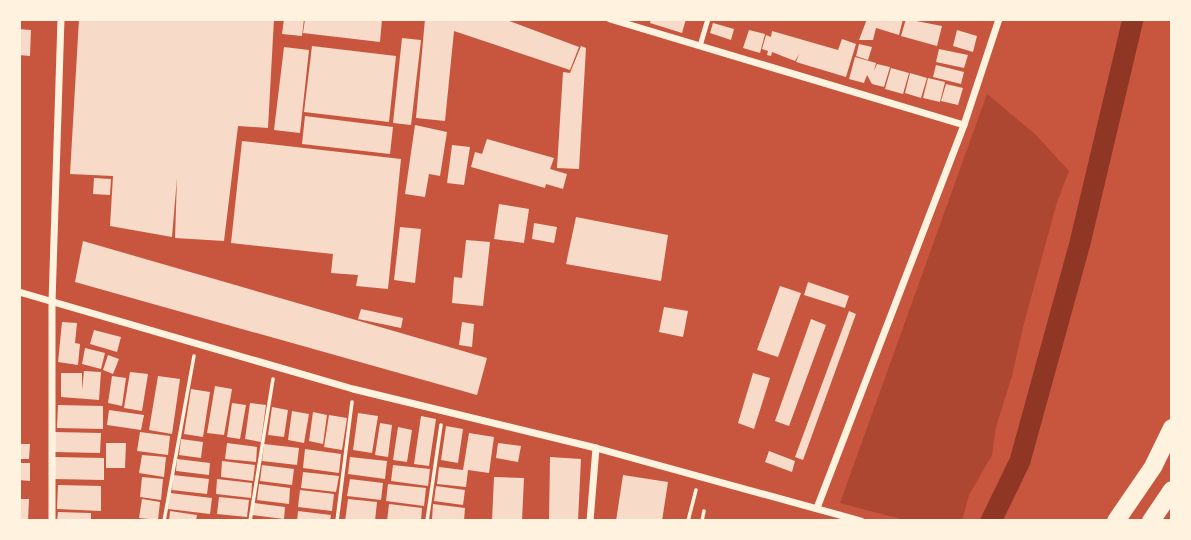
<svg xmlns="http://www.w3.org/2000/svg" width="1191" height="540" viewBox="0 0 1191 540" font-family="Lato,sans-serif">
<rect width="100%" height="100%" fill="#c8553d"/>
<path fill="#ae4732" d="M987,94l48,40 34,37 -12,31 -34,125 -11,49 -16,51 -4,28 -23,40 -7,26h-54l-68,-18z"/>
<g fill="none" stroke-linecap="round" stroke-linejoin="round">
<path stroke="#8f3625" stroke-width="21" d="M991,521l29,-60 60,-218 53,-224"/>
</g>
<g fill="#f7dbc8">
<path d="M79,19h195l-6,109 -30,-2 -14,115 -49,-3 2,-60 -5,59 -62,-11 3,-50 -43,-2z"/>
<path d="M284,19h20l-2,17 -20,-2z"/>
<path d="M305,19h77l-2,23 -77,-9z"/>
<path d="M425,19h79l75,28 -9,23 -116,-39 -9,90 -29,-3z"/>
<path d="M651,19h35l-4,14 -32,-10z"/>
<path d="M867,19h36l-4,16 -23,-7 -3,12h-14z"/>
<path d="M906,19l36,7 -5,20 -36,-10z"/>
<path d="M713,23l21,6 -3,11 -21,-7z"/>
<path d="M19,29l12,1 -1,26 -11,-1z"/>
<path d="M749,30l16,4 -5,19 -17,-5z"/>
<path d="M957,30l20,6 -4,16 -20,-6z"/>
<path d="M772,31l66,19 4,-11 14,5 -10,33 -50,-15 3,-8 -4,7 -23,-9 -1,4 -4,-1 1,-4 -6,-2 4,-14 5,2z"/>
<path d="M402,38l19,2 -10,85 -18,-2z"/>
<path d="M859,44l13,3 -4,13 -12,-4z"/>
<path d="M312,46l84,10 -7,66 -85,-10z"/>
<path d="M581,46l5,2 -7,121 -22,-1 6,-96 7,1z"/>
<path d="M284,47l25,3 -9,83 -26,-3z"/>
<path d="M939,49l29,6 -4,13 -28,-6z"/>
<path d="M855,57l21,6 -2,8 3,-7 13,3 -6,20 -12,-3 -5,-9 -3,8 -15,-4z"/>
<path d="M936,65l28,7 -3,12 -28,-7z"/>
<path d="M891,68l18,5 -6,21 -18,-5z"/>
<path d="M910,73l17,5 -6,20 -16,-5z"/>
<path d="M928,78l17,4 -5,20 -17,-4z"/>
<path d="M946,84l17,4 -5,17 -17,-4z"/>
<path d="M305,116l88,11 -3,27 -88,-10z"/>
<path d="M415,125l32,7 -7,44 -11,-2 -4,23 -20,-3z"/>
<path d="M487,139l67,19 -4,11 17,5 -4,15 -17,-5 -1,4 -74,-21 4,-15 7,2z"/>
<path d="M242,141l159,18 -13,130 -32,-3 2,-11 -27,-2 2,-19 -102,-11z"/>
<path d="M452,145l18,2 -6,38 -17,-2z"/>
<path d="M94,178l17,1 -1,16 -17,-1z"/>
<path d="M499,204l30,5 -5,34 -30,-4z"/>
<path d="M576,217l92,18 -7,46 -95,-17z"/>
<path d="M534,223l23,4 -3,16 -22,-4z"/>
<path d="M400,227l21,2 -6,54 -21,-3z"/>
<path d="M466,240l24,2 -7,64 -31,-3 2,-26 8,1z"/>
<path d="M83,241l404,117 -10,37 -402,-113z"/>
<path d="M808,282l41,14 -4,12 -41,-13z"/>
<path d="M780,286l21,7 -23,64 -21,-7z"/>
<path d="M664,307l24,4 -5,26 -24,-5z"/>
<path d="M361,309l42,9 -2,10 -43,-9z"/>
<path d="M849,311l7,3 -53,146 -8,-3z"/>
<path d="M811,319l15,6 -37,101 -14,-5z"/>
<path d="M62,322l15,1 -2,20 5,1 -2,21 -20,-3z"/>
<path d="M462,322l12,2 -2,23 -13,-2z"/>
<path d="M94,330l27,7 -4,15 -27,-8z"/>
<path d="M85,348l20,5 -4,16 -19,-5z"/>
<path d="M108,355l11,4 -6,15 -10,-4z"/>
<path d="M84,371l17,1 -2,28 -38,-3v-24h21v17z"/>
<path d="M130,372l18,2 -6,37 -18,-3z"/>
<path d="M753,373l17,5 -16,51 -16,-6z"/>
<path d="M112,376l14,2 -4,28 -14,-3z"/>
<path d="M158,376l22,3 -8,55 -23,-4z"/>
<path d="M215,386l17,3 -8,46 -17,-2z"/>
<path d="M191,389l19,3 -7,45 -19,-3z"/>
<path d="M232,403l14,2 -6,34 -13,-2z"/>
<path d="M250,403l16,2 -5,37 -16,-3z"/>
<path d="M58,405l45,1v23l-46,-1z"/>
<path d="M272,407l16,3 -4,27 -16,-2z"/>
<path d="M109,410l35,5 -3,15 -34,-5z"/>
<path d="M292,411l17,3 -5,29 -16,-3z"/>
<path d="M313,412l14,3 -4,29 -14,-3z"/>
<path d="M358,413l20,3 -6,37 -19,-3z"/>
<path d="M329,415l18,3 -5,32 -18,-3z"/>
<path d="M421,416l15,3 -7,47 -15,-2z"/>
<path d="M380,423l12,2 -4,32 -13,-2z"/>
<path d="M446,426l17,3 -5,34 -17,-3z"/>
<path d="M398,427l14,3 -5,32 -14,-2z"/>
<path d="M54,432l47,1 -1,20 -46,-1z"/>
<path d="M140,432l30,4 -2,19 -31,-4z"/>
<path d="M469,433l25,4 -5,36 -21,-3 -2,17 -29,-3 2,-17 24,3z"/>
<path d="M181,439l22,3 -2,16 -22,-3z"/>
<path d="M106,443h20l-1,25h-19z"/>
<path d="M227,443l30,4 -1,15 -31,-3z"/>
<path d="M498,443l23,3 -3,16 -22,-4z"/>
<path d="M19,444h11l-1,15h-10z"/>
<path d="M264,444l35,4 -2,17 -35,-4z"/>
<path d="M305,449l36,5 -2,19 -36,-5z"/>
<path d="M769,451l26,10 -3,11 -27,-10z"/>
<path d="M142,455l24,2 -2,20 -25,-4z"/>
<path d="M54,457l50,1v22l-51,-1z"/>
<path d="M350,457l37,4 -2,18 -37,-5z"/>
<path d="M550,457l31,2 -3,62h-29z"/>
<path d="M177,459l33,4 -1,12 -33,-4z"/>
<path d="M222,461l33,4 -2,16 -32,-4z"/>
<path d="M19,463h11v18l-11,-1z"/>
<path d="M262,465l32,4 -2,16 -32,-4z"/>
<path d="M393,465l37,4 -2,17 -37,-5z"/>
<path d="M303,472l36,4 -3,16 -35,-4z"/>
<path d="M173,475l36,4 -2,15 -35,-4z"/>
<path d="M623,475l45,7 -6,39h-46z"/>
<path d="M142,477l21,2 -2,21 -21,-3z"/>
<path d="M494,477l30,1 -2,43h-30z"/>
<path d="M217,479l35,4 -1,15 -35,-4z"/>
<path d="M350,479l33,4 -2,17 -34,-4z"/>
<path d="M259,484l31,4 -1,16 -32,-4z"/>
<path d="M388,484l38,4 -2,18 -38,-5z"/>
<path d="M58,485l43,1v25l-44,-2z"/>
<path d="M436,486l29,4 -2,15 -29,-4z"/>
<path d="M300,490l34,4 -2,17 -34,-4z"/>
<path d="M170,493l42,5 -2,16 -42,-5z"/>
<path d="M219,497l30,3 -2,17 -30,-3z"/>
<path d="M19,499h10l-1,22h-9z"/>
<path d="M142,499l18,3 -2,18 -19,-2z"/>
<path d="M348,499l29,3 -2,19h-30z"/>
<path d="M254,503l31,4 -1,12 -32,-4z"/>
<path d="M389,504l33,4 -1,13h-34z"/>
<path d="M433,504l32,4 -1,13 -32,-1z"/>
<path d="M170,511l27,4 -1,6h-27z"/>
<path d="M298,511l33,4 -1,6h-33z"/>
<path d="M58,512l33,1v8h-34z"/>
</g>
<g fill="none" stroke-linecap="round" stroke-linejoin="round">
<g stroke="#fff3e0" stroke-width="3.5">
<path d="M164,521l30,-165"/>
<path d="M250,521l23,-142"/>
<path d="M337,521l15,-119"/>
<path d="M427,521l14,-96"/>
<path d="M688,521l8,-31"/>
<path d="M702,521l2,-10"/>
</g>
<path stroke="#fff3e0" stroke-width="5" d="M700,46l8,-27"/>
<g stroke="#fff3e0" stroke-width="7">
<path d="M610,19l354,106"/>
<path d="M19,292l334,97 243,59 265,73"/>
<path d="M817,508l147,-383 35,-106"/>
<path d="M52,521v-219l9,-283"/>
<path d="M590,521l6,-73"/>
</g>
<g stroke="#fff3e0" stroke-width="18">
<path d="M1116,521l37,-54 19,-39"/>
<path d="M1151,521l21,-31"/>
</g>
</g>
<rect width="1191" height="540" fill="none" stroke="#fff3e0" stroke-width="42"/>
</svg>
